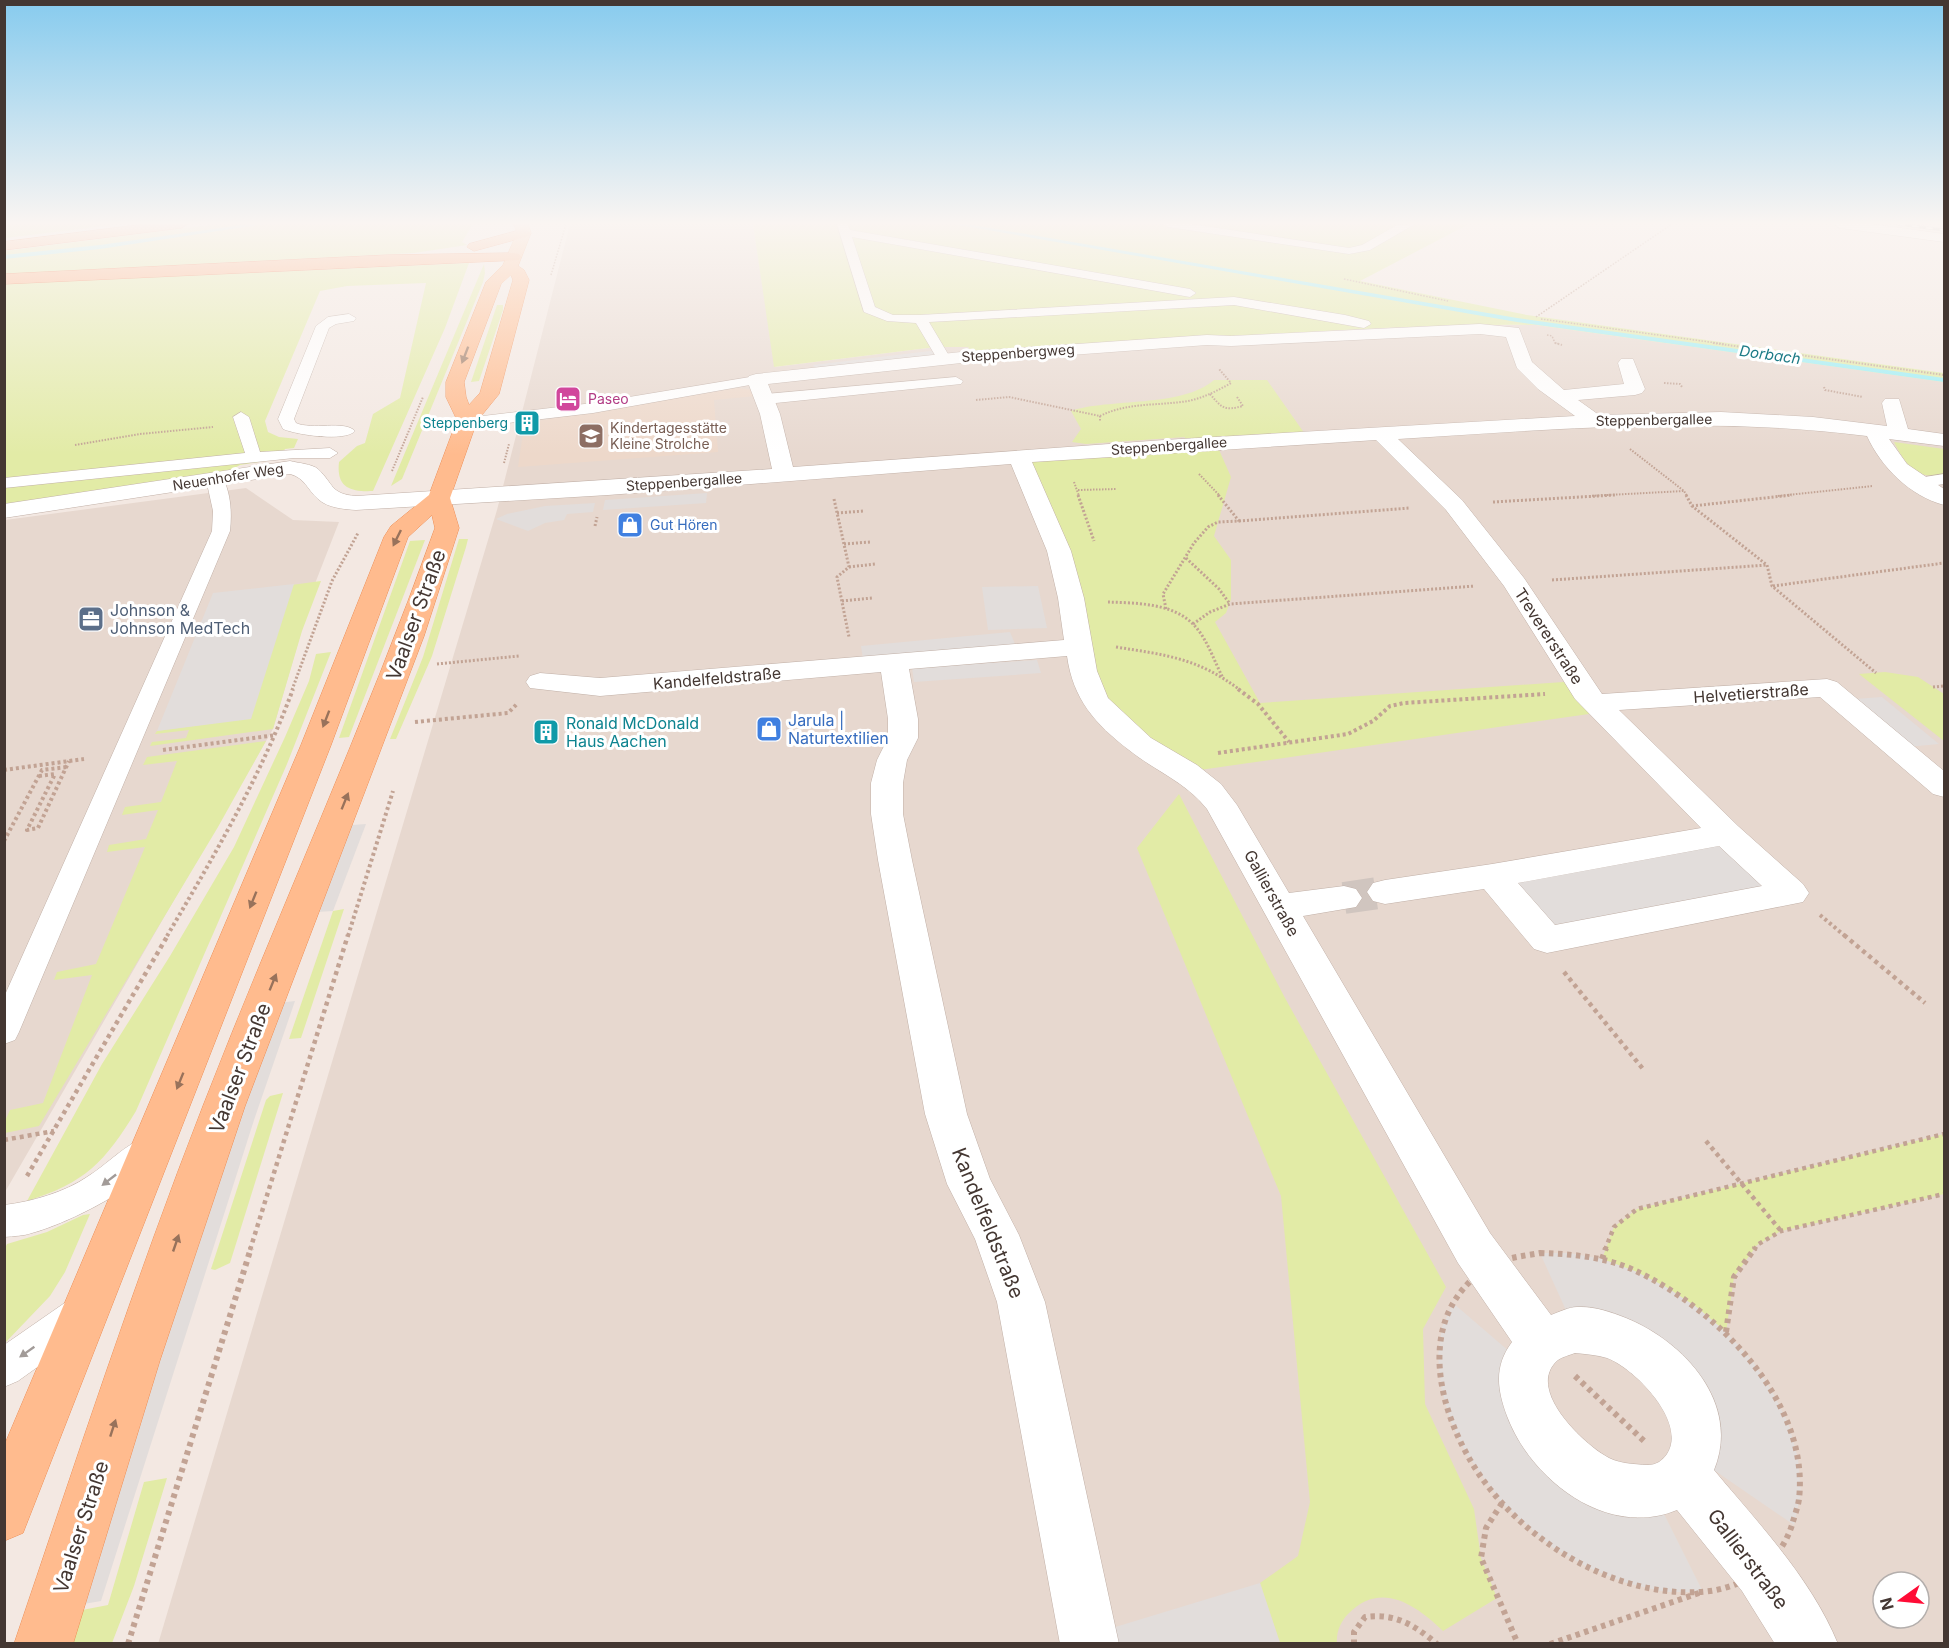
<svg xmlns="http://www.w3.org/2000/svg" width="1949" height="1648" viewBox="0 0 1949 1648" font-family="Inter,sans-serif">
<rect width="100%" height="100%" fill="#f3e8e2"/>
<g fill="#e7d8cf" fill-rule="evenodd">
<path d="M570,224h183l22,143 161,-20h32l5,6 95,-8 332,-18 108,-2h28l408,57v1261l-1786,1 339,-1134zM1883,1582h36v36h-36z"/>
<path d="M246,488l47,32 46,2 -23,59 -43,148 -268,463v-672z"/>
</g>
<path fill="#edd8ca" d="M738,388l15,2 3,6 -42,4 4,52 -200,15 5,-34 7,-1 2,-10z"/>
<g fill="#e2eba6">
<path d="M5,224h116l-116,14z"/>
<path d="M216,224h257l-11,18 5,3 -53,8 -409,21 -1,-23z"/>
<path d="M753,224h716l-109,57 167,34 417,58v9l-408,-57c-88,-1 -176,4 -263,9 -100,5 -200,10 -300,19l-5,-6h-32l-162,20z"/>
<path d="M469,263l-24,65 -72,163c-22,1 -37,-3 -34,-29l18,-16 8,-3 8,-29 27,-16 26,-115 -79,3 -27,5 -55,130 3,11 11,5 19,2 -4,9 -9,1 -6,10 -39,6 -13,7 -222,33 -1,-221z"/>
<path d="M484,264l1,9 -2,9 -81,197 -11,7z"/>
<path d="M497,305h6v5l-24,71 -8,1z"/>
<path d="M1214,380h53l40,57 -91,6 15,34 -17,59 17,24v39l-5,14 -11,9 45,81 318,-22 25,31 -417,60 -33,-20 -70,-81 -64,-213 164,-14 2,-7 -99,7 -14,-2 9,-13 -10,-18c37,-13 111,-3 143,-31z"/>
<path d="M1894,442l50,7v27c-28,3 -38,-10 -50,-34z"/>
<path d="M459,539h9l-2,8 -34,109 -36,83h-6l33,-82z"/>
<path d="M425,540l-76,197 -10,1 71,-197z"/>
<path d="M321,581l-19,50 -29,98 -123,17 2,-4 34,-4 3,-8 -34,4 2,-3 94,-13 33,-132z"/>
<path d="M331,652l-44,112 -151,347c-31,51 -51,72 -109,90l75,-137 68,-108 64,-109 51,-110 24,-56 7,-27z"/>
<path d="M1885,672l33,5 26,17v47l-85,-67z"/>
<path d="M266,741l-48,86 -179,299 -34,7v-12l5,-11 33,-7 49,-128 -38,5 3,-8 39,-8 49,-117 -38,5 2,-7 37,-6 12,-29 -36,5 3,-8 36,-5 16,-41 -34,4 4,-8z"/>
<path d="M1179,794l106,204 161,289 -23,42 2,75 49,105 7,49 16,40 -54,33c-27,-26 -62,-51 -95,-17 -7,7 -12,18 -11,29h-57l-20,-60 38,-27 12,-54 -29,-306 -144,-348z"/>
<path d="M344,909l-43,129 -12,1 44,-128z"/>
<path d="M283,1093l-53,170 -15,7 -4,-1 55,-169 4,-4z"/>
<path d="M1944,1134v60l-163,37 -24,14 -23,32 -8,55c-38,-33 -76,-56 -124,-73l12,-32 23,-18z"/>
<path d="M90,1214l-25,58 -15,24 -45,47 -1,-93 3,-6 40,-12 36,-17z"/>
<path d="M167,1478l-33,108 -22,57 -44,1 9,-33 31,-6 36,-123z"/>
</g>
<g fill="#e2dddb">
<path d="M938,350l6,9 -125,12 -6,-6z"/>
<path d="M707,493l-1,10 -103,7 2,-10z"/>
<path d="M595,503l-2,9 -26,2 -3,6 -19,3 -17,8 -32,-12 11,-5 38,-8z"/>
<path d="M294,584l-43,135 -94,12 56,-138z"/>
<path d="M1038,586l9,42 -59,2 -6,-43z"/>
<path d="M1010,632l5,12 -152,15 -2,-13z"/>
<path d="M1037,660l4,13 -127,9 -2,-14z"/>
<path d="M1882,697l57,47 -42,4 -56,-48z"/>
<path d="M366,824l-33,87 -16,1 35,-87z"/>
<path d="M1726,834l65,59 -244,47 -55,-64z"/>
<path d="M295,1001l-41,119 -153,481 -23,4 200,-602z"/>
<path d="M1540,1253h29l33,6 33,12 33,17 30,20 28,24 26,28 20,31 17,34 9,34 3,34 -7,32 -99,-68 -2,-40 -118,-87z"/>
<path d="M1453,1303l72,62 5,49 123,78 50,100h-38l-39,-9 -37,-15 -37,-21 -50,-44 -36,-50 -16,-33 -9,-33 -3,-31 4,-29z"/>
<path d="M1260,1583l20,60 -190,1 -1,-9z"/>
</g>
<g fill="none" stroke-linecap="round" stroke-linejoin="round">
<g fill="#97eef6" fill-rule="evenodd">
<path d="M248,224h16l-164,25 -96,10v-4l96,-10z"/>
<path d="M953,224h14l550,94 427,60v4l-427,-60z"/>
</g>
<path stroke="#d0c5bf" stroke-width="32" stroke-dasharray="32 16" stroke-linecap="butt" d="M1344,898l41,-6"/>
<g stroke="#c1b0a7" stroke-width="1">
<g id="service">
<path d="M837,224h10l3,6 340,59 6,4 -6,4 -338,-60 23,70 18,8h27l314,-18 111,18 24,6 2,3 -7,4 -130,-23 -305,17 22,37 -7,4 -5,-1 -23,-39 -29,-2 -23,-9z"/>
<path d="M1163,224h28l158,24 13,-3 35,-20 18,-1 -45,26 -21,4 -181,-27z"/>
<path d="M349,314l7,4 -2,3 -18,3 -7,4 -35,91 2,4c15,7 49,-3 59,8 -10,11 -58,4 -72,-2l-5,-10 38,-93 12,-9z"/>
<path d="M756,376l5,1 2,3 -2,3 -168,30 -127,15 -8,-5 8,-5 127,-15z"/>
<path d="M956,377l7,4 -2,3 -195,20 -8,-5 8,-5z"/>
<path d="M241,412l8,5 11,35 70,-4 8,5 -8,5h-36l-290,30v-10l241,-25 -12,-36z"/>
<path d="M215,474l6,1c10,16 11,38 9,56l-211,501 -4,8 -11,4v-47l208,-466 1,-20 -7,-32 3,-4z"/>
<path d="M1944,474v10l-26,4 -6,-1 -3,-4 3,-4z"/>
<path d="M148,1136l12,4 5,10c-17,34 -96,73 -133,83 -8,3 -18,3 -28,4v-32c27,-3 61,-13 83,-28 21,-13 38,-33 61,-41z"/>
<path d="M79,1297l13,5 6,13 -6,13 -74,53 -14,6v-42l62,-43z"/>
</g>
</g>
<g stroke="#c1b0a7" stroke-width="1">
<g id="minor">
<path d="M1833,224h39l72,10v8l-104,-14z"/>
<path d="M1480,324l39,4 13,34 32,28 60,-6 -6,-21 3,-4h12l12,30 -3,4 -7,2 -57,5 21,15 122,-3 92,5 74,9 -5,-23 3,-4h14l9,30 36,5v12l-55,-7 18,25 37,25v16c-34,-9 -63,-38 -77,-69 -156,-20 -312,-7 -469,3l64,61 62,78 78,116 225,-15 10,3 107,89v26l-11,-3 -113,-97 -201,13 119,116 65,58 6,9 -6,9 -256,51 -13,-4 -50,-60 -99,15 -12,-3 -6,-9 6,-9 12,-3 107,-16 209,-36 -126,-129 -71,-113 -58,-76 -70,-70 -344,22 39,89 13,47 13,73 11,27 43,40 46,27 24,19 16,21 52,88 55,-7 12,3 6,9 -6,9 -53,9 187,317 61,82c8,-3 18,-8 26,-8 17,-1 34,5 49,11 59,24 115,86 88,152 45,54 97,108 124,174h-63l-33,-53 -65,-81c-70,29 -146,-30 -170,-94 -10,-27 -13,-50 5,-74l-54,-79 -251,-454c-21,-27 -52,-38 -78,-59 -34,-26 -56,-51 -62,-94l-158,13 9,50v19l-11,22 -4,23v31l9,46 55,254 23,65 29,56 26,67 74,342h-59l-63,-342 -22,-63 -28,-55 -22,-70 -47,-254 -7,-46v-31l6,-23 11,-22v-19l-7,-47 -281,24 -70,-8 -4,-6 4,-6 10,-3 60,5 464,-38 -6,-42 -11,-47 -36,-87 -403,31 -252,15c-13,-1 -28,-2 -38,-11 -11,-10 -13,-21 -28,-25l-286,44v-14l286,-43c8,2 22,3 28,8 16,15 12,25 38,27l416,-27 -12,-55 -13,-34 2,-4 7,-2 205,-22 246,-17 24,1zM1480,334l26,3 11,31 21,21 37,27 -411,24 -371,27 -13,-53 -12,-30 193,-21 246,-18 24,1zM1719,846l43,40 -207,39 -37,-42zM1575,1353c10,1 22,2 32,5 27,10 81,64 60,96 -5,7 -11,11 -19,11 -15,-1 -31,-1 -44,-10 -23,-14 -79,-67 -46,-95 4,-3 12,-5 17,-7z"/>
</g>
</g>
<g stroke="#ee8e55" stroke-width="1">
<path id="primary" d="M514,224h14l3,9 -13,33 6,4 5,10 -30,114 -22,27 -27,77 9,30 -35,108 -179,470 -85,254 -87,284h-59c61,-180 120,-361 189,-538 75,-193 162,-382 232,-578l-3,-13 -24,22 -77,208 -308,788 -19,8v-95l297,-701 83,-208 7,-11 38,-31 28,-75 -11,-23v-15l40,-100 17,-17 14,-32zM511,275l2,5 -33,113 -11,12 -3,-8 -2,-15 37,-98z"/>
</g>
<g stroke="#eb6124" stroke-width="1">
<g id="trunk">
<path d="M146,224h42l-7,4 -177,22v-8z"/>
<path d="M524,229l7,4 -2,3 -55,15 -7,-4 2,-3z"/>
<path d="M514,253l5,1 2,3 -2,3 -515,24v-10l383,-19z"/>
</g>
</g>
<g stroke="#c2a394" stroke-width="1.5" stroke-dasharray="1.5 1.5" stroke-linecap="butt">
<path d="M551,275l15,-51"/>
<path d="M1344,279l104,22"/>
<path d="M1536,317l136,-93"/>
<path d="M1541,319l183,25"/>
<path d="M1547,335l5,1 3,7 5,1"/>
</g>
<g stroke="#c2a394" stroke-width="2" stroke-dasharray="1.5 1.5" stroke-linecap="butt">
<path d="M1555,343l7,2"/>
<path d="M1713,343l231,32"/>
<path d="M1664,383l16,1 2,3"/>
<path d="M1824,387l1,3 38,7"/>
<path d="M1210,394c12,14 14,17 33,12l-6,-9"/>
<path d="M976,400l33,-3 91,19v5"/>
<path d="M1100,416c28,-14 58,-10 88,-15 15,-3 29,-10 43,-18l-12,-14"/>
<path d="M75,445l65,-11 73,-7"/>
<path d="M1630,449l54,42 3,5"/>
<path d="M504,463l5,-19"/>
<path d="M392,471l31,-74"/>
<path d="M1199,474l21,22"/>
<path d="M1074,482l5,14"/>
<path d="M1078,490l39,-1"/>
<path d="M1589,496l95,-5"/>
<path d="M1778,496l95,-10"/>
</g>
<g stroke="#c2a394" stroke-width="3" stroke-dasharray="2 2" stroke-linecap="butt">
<path d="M1078,495l16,46"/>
<path d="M1686,495l6,11 75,59 5,21 104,87"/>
<path d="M834,499l15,68 -12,10 12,60"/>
<path d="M1493,502l122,-7"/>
<path d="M1692,506l100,-11"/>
<path d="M837,513l27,-2"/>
<path d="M1239,521l171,-13"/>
<path d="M595,526l2,-9"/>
<path d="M844,544l26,-2"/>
<path d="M1186,558l33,31 11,15"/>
<path d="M849,567l26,-3"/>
<path d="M1552,580l215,-15"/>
<path d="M1773,586l171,-23"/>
<path d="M842,601l30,-3"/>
<path d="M1108,602c28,1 64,1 85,22 14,14 21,37 30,54"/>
<path d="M1166,609l-3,-15 31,-51 14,-16 10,-5 21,-1 -21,-26"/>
<path d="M1193,624l17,-12 20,-8 245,-18"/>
<path d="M1116,647c50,8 82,11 124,43"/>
<path d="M437,664l82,-8"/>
<path d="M1933,687l11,-1"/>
<path d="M292,690l40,-109 26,-48"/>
</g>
<g stroke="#c2a394" stroke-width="4" stroke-dasharray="3 3" stroke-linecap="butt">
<path d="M1238,689l20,15 31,38"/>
<path d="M415,722l93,-9 9,-9"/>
<path d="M163,750l113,-15"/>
<path d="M1218,753l130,-19 25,-13 17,-15 14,-3 141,-9"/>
<path d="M4,770l80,-11"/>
<path d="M39,776l16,-2 -28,56 11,-2 31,-67"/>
<path d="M4,841l38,-71 25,-3"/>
<path d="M1820,915l25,21"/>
<path d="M167,936c47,-80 94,-160 126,-247"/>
<path d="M348,936l45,-145"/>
</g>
<g stroke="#c2a394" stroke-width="4.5" stroke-dasharray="4 4" stroke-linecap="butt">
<path d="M1844,935l81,68"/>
<path d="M1564,972l79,97"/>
<path d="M4,1140l50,-9"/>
<path d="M1706,1141l75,90"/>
<path d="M27,1176l141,-241"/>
<path d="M250,1250l98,-315"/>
<path d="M1605,1250l9,-23 23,-18 307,-75"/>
<path d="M1754,1250l3,-5 24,-14 163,-37"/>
</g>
<g stroke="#c2a394" stroke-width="6" stroke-dasharray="4.5 4.5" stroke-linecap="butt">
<path d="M1540,1253c32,1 67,4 96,18 81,38 174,131 163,228 -1,8 -5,18 -7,26 -13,40 -49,64 -91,67 -84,5 -172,-47 -220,-115 -43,-62 -69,-160 6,-209 15,-10 36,-12 53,-15z"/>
<path d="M1602,1259l4,-11"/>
<path d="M1726,1332l8,-55 21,-29"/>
<path d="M1575,1376l69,65"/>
<path d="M1502,1503l-16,25 -5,30 37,86"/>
<path d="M128,1644l123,-396"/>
<path d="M1354,1644v-12l11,-15c31,-4 49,8 72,27"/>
<path d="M1550,1644l149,-51"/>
</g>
<use href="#service" fill="#fff" fill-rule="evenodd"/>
<use href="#minor" fill="#fff" fill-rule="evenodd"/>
<use href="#primary" fill="#ffbb8e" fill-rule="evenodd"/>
<use href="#trunk" fill="#ffa977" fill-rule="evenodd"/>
<g stroke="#939393" stroke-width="3">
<path id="rail" d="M1898,224l46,6"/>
</g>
<use href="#rail" stroke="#fff" stroke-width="2" stroke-dasharray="7" stroke-linecap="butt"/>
</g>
<defs><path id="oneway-solid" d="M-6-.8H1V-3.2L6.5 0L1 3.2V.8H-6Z" transform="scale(1.5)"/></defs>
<g fill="#98725b">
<use href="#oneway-solid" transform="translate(465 355) rotate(111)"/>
<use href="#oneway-solid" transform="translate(397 538) rotate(116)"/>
<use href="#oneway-solid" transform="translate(326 719) rotate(111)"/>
<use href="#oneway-solid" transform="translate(345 801) rotate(-68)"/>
<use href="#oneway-solid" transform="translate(253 900) rotate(112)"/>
<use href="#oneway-solid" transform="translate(273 982) rotate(-68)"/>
<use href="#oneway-solid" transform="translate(180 1081) rotate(112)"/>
<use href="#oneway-solid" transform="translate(176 1243) rotate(-71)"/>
<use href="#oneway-solid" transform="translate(113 1428) rotate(-72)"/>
</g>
<g fill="#a29b98">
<use href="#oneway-solid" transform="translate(109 1180) rotate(142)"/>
<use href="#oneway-solid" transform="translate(27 1352) rotate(145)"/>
</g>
<linearGradient id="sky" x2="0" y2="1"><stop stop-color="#87cbee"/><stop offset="0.49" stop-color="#faf5f2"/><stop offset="1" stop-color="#faf5f2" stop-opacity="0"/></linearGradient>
<rect width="1949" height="455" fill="url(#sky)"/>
<defs>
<g id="hotel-square" transform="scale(1.35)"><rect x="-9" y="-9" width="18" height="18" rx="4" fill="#d1479c" stroke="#fff"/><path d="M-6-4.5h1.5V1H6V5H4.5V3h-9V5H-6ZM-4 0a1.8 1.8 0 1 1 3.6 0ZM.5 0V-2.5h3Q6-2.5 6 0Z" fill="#fff"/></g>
<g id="building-square" transform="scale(1.35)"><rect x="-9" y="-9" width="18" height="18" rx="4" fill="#0f9aa8" stroke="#fff"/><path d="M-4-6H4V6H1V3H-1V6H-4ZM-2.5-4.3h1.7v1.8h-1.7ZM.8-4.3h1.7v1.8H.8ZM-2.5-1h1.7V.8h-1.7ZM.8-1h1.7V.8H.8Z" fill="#fff"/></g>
<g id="school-square" transform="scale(1.35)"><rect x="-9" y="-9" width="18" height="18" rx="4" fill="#8d6e63" stroke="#fff"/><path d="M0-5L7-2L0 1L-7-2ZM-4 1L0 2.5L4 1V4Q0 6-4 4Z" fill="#fff"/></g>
<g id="shop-square" transform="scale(1.35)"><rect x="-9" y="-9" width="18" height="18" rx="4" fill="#3f7fe0" stroke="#fff"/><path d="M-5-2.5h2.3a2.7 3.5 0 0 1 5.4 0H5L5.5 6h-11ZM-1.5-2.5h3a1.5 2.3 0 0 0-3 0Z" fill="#fff"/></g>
<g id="office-square" transform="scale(1.35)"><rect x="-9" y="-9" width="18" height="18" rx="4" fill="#5c6f8a" stroke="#fff"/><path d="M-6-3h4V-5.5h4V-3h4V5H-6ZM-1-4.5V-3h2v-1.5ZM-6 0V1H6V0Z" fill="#fff"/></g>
</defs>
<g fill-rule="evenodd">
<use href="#hotel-square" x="568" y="399"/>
<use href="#building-square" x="527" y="423"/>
<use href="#school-square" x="591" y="436"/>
<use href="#shop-square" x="630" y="525"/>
<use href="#office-square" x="91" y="619"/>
<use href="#shop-square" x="769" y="729"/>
<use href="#building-square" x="546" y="732"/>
</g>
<g text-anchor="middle" stroke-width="6" stroke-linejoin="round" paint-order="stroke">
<g font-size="14" fill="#443732" stroke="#fff">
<text transform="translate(1018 353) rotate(-4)" y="5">Steppenbergweg</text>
<text transform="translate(1654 420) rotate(-1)" y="5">Steppenbergallee</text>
<text transform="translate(1169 446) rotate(-4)" y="5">Steppenbergallee</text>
<text transform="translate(228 477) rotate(-9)" y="5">Neuenhofer Weg</text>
<text transform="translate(684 482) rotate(-4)" y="5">Steppenbergallee</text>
</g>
<g font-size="14" fill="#b23c85" stroke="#fff" text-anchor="start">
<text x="588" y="404">Paseo</text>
</g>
<g font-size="14" fill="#0d838f" stroke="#fff" text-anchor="end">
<text x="508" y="428">Steppenberg</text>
</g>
<g font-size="14" fill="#785e54" stroke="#fff" text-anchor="start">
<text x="610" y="433">Kindertagesstätte<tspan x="610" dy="16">Kleine Strolche</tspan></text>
</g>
<g font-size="14" fill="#366cbe" stroke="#fff" text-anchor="start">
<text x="650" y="530">Gut Hören</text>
</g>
<g font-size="15" font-style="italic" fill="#1e7c87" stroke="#fff">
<text transform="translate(1770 355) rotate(8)" y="5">Dorbach</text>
</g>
<g font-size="16" fill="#4e5e75" stroke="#fff" text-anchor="start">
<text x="110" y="616">Johnson &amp;<tspan x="110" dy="18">Johnson MedTech</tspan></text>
</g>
<g font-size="16" fill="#443732" stroke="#fff">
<text transform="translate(1549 636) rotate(57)" y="6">Trevererstraße</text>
<text transform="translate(717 678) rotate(-5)" y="6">Kandelfeldstraße</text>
<text transform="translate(1751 693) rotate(-4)" y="6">Helvetierstraße</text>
<text transform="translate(1272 893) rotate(61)" y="6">Gallierstraße</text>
</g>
<g font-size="16" fill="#366cbe" stroke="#fff" text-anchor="start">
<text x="788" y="726">Jarula |<tspan x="788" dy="18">Naturtextilien</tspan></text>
</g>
<g font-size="16" fill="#0d838f" stroke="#fff" text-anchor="start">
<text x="566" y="729">Ronald McDonald<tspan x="566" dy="18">Haus Aachen</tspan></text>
</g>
<g font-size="20" fill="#443732" stroke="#fff">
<text transform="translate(416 615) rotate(-70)" y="7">Vaalser Straße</text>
<text transform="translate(240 1068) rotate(-69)" y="7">Vaalser Straße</text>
<text transform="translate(988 1223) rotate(68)" y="7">Kandelfeldstraße</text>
<text transform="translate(81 1527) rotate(-72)" y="7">Vaalser Straße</text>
<text transform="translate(1748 1559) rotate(53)" y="7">Gallierstraße</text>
</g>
</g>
<rect width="1949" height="1648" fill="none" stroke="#443732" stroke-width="12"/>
<g transform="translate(1901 1600) rotate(255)"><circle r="28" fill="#ffffff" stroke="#b4afad" stroke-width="1.5"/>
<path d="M0-4.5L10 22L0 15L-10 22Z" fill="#ff0c36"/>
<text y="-9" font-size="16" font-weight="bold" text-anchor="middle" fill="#443732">N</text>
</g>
</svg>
